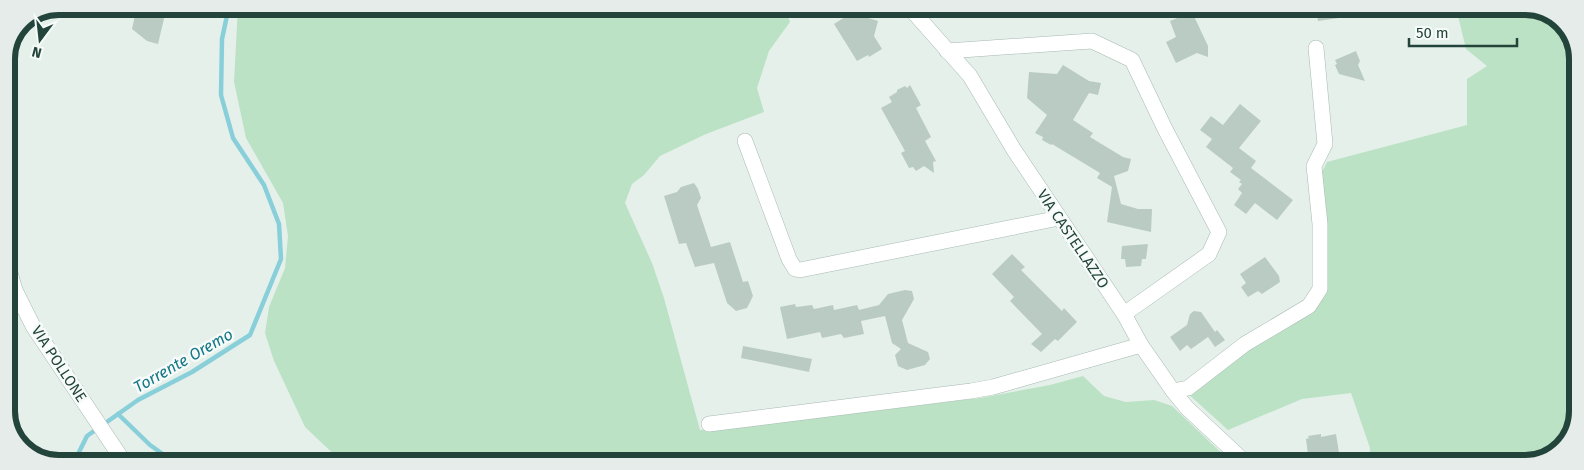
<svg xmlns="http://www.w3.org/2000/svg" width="1584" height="470" viewBox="0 0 1584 470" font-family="'Fira Sans',sans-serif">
<rect width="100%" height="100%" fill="#e5f0eb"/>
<g fill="#bce2c5">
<path d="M238,6l546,1 6,15 -21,29 -12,37 7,24 -58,22 -46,22 -16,19 -12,9 -7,19 27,60 12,35 36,132 36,-2 244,-30 70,-13 33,-9 21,20 22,6 28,-2 18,6 60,57 -890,-1 -37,-35 -31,-66 -9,-28 4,-26 16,-39 3,-32 -5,-33 -37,-65 -12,-56z"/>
<path d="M1456,8h83l26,16 13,31 -2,370 -19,28 -32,11h-156l1,-16 -19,-55 -49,6 -74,31 -42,-38 133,-89 2,-129 6,-12 140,-37v-46l20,-13 -21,-17z"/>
</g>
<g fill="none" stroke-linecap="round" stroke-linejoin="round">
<g stroke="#89cfd9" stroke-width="4.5">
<path d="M118,414l32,31 24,17"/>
<path d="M74,462l13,-26 51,-36 54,-28 58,-37 31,-76 -2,-35 -15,-39 -31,-47 -12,-43 1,-56 7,-33"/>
</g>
</g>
<g fill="#bacbc3">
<path d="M137,6h30l-9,38 -11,-3 -15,-12z"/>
<path d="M839,7h21l5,10 13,4 -4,15 8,13 -13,8 -1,-2 -11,6 -23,-37 11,-7z"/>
<path d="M1316,8h21l2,10 -21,3z"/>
<path d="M1192,12l16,34v11l-11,-4 -21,10 -10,-21 10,-5 -6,-16z"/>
<path d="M1356,51l4,10 -2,4 7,16 -26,-7 -4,-9 2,-1 -2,-4z"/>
<path d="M1063,65l26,16 12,2 -3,12 -9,-2 -16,27 20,13 -3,4 33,20 8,2 -3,12 -14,5 7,28 17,5h14l-1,23 -44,-10 5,-35 -15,-9 3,-5 -48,-29 -1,1 -9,-5 1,-3 -8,-4 12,-18 -20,-17 2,-26 28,2z"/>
<path d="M910,85l11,20 -5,3 15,29 -6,4 11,20 -3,1 1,11 -10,-7 -8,5 -3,-4 -4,1 -8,-15 4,-2 -24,-43 11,-6 -3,-5 8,-5v-2l8,-4 2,2z"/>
<path d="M1240,104l21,17 -22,27 17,13 -5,7 42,32 -16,20 -22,-17 -9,11 -12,-9 8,-12 -4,-4 4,-5 -3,-2 2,-2 -11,-8 3,-4 -27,-21 6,-8 -12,-9 11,-14 12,9z"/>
<path d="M694,183l4,6 3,9 -4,7 14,42 19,-5 13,40 5,-1 5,15 -6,12 -11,3 -9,-8 -13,-40 -19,4 -9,-24 -7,1 -15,-48 13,-4 4,-5z"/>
<path d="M1148,244l-2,15h-4l-1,7 -15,1 -1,-8h-4l1,-13z"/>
<path d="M1012,254l13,13 -4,3 41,41 2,-3 13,14 -19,19 -3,-2 -14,13 -10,-8 11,-10 -32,-33 4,-4 -22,-23z"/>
<path d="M1265,257l14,19 1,6 -18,12 -4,-3 -10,6 -7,-10 5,-4 -6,-9z"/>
<path d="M905,290l7,1 2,8 -12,21 6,23 20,9 2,7 -5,6 -18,5 -9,-4 -3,-11 6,-6 -9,-6 -7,-27 -24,5 3,13 -20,4 -3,-4 -19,4 -2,-6 -33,7 -7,-32 15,-3 1,3 16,-2 2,4 19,-4 1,5 23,-5 2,5 20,-5 9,-11z"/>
<path d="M1194,311l7,1 14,20 2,-2 8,10 -10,7 -7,-10 -17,12 -4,-4 -7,6 -10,-14 17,-12 3,-11z"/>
<path d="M743,346l69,13 -3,13 -68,-14z"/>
<path d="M1321,434v3l15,-3 4,25 -31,4 -3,-24 3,-1 -1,-2z"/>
</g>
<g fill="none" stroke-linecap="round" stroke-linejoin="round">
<g stroke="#a7b9b2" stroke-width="16">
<g id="minor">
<path d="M909,7l61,69 44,74 110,164 17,31 32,46 14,17 59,55"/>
<path d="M947,51l145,-10 40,19 33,69 54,103 -10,22 -85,60"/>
<path d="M745,141l44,118 6,10 5,1 259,-52"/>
<path d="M6,259l9,31 18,36 91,136"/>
<path d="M1173,391l15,-3 57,-44 64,-38 11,-17v-65l-6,-58 11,-22 -9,-96"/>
<path d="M709,424l262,-33 22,-4 148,-42"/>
</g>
</g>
<use href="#minor" stroke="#fff" stroke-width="15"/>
</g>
<g text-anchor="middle" stroke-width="5" stroke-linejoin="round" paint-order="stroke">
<g font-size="15" fill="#22443a" stroke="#f6fbf9">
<text transform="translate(1073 239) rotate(56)" y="5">VIA CASTELLAZZO</text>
<text transform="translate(59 364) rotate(57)" y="5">VIA POLLONE</text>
</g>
<g font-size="16" font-style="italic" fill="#157887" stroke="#f6fbf9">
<text transform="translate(183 360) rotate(-30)" y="6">Torrente Oremo</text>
</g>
</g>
<path d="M0 0H1584V470H0ZM59 15H1525A44 44 0 0 1 1569 59V411A44 44 0 0 1 1525 455H59A44 44 0 0 1 15 411V59A44 44 0 0 1 59 15Z" fill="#e5ecea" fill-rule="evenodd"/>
<path fill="none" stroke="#22443a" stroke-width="6" d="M59 15H1525A44 44 0 0 1 1569 59V411A44 44 0 0 1 1525 455H59A44 44 0 0 1 15 411V59A44 44 0 0 1 59 15Z"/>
<g transform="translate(40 40) rotate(195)" stroke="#f6fbf9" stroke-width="4" paint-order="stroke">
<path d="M0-4L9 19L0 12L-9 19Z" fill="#22443a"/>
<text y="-8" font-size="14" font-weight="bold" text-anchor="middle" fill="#22443a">N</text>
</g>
<path d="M1409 38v8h108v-8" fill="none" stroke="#22443a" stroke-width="2.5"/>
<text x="1416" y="38" font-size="15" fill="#22443a" stroke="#f6fbf9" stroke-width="4" paint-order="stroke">50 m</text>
</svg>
